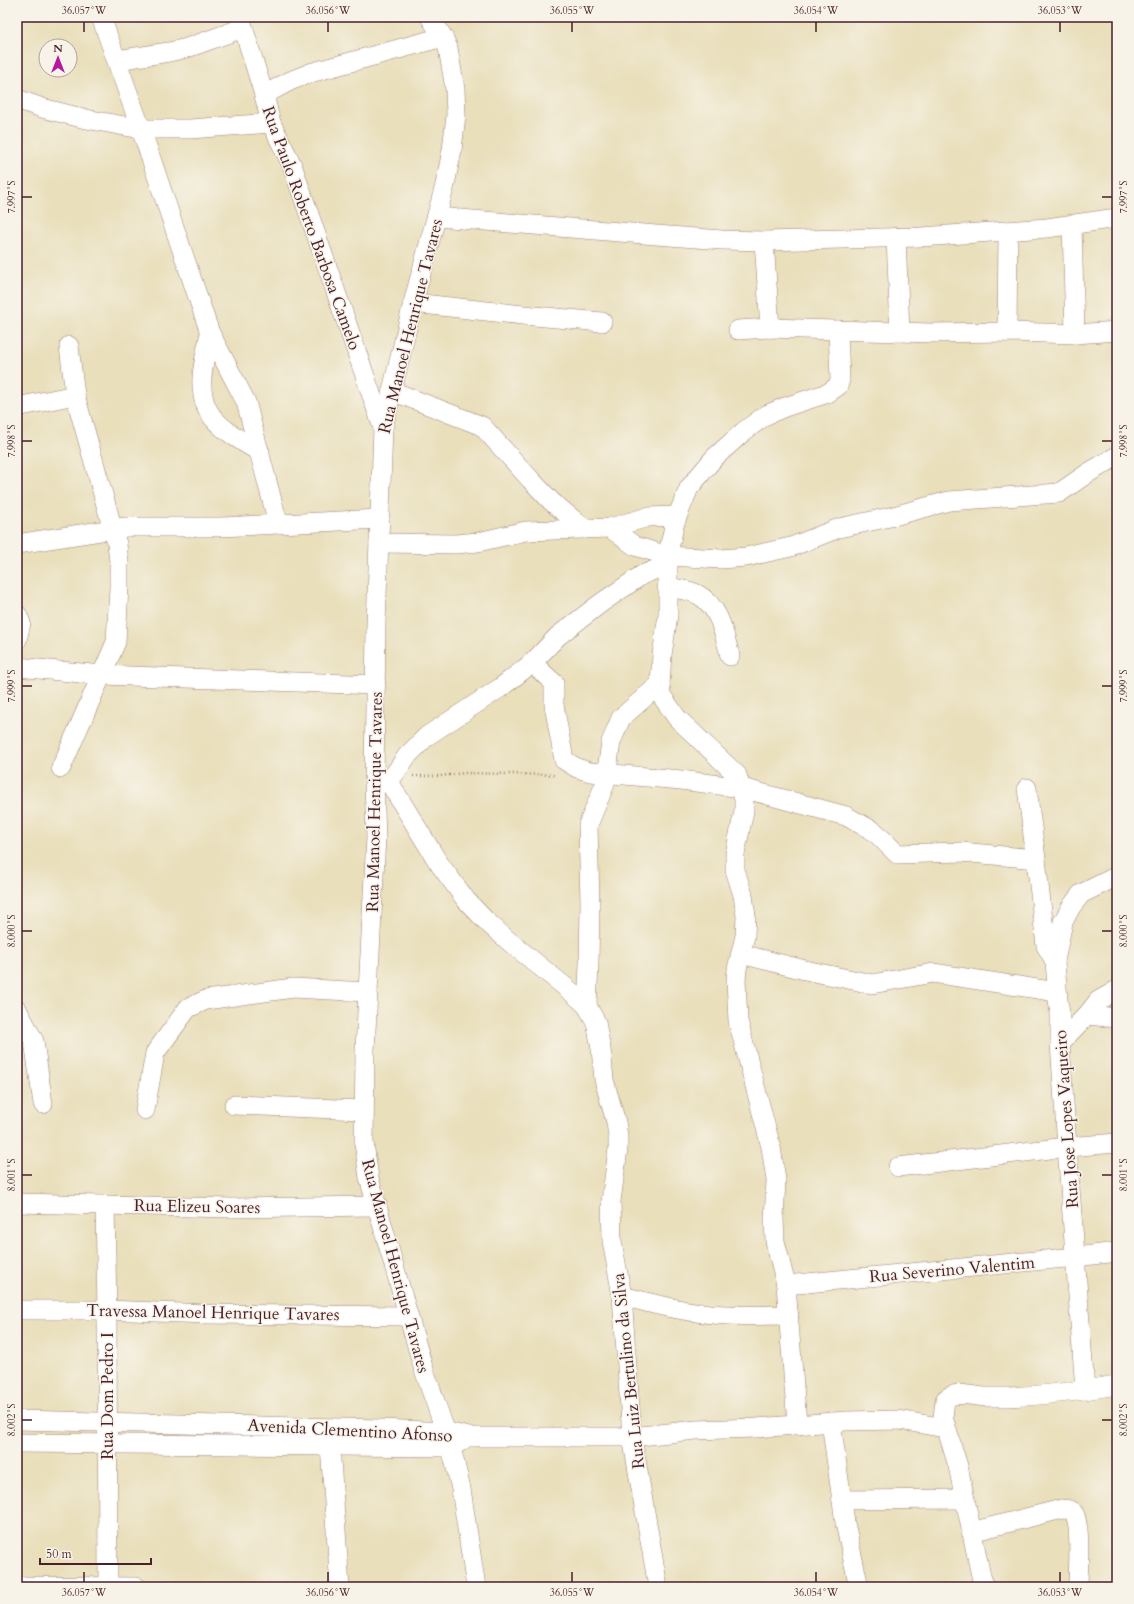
<svg xmlns="http://www.w3.org/2000/svg" width="1134" height="1604" viewBox="0 0 1134 1604" font-family="Cardo,serif">
<rect width="100%" height="100%" fill="#f7f3e8"/>
<filter id="ink" filterUnits="userSpaceOnUse"><feTurbulence type="fractalNoise" baseFrequency=".025" numOctaves="2"/><feDisplacementMap in="SourceGraphic" scale="8" xChannelSelector="R" yChannelSelector="G"/><feConvolveMatrix kernelMatrix="1 2 1 2 8 2 1 2 1" color-interpolation-filters="sRGB"/></filter>
<filter id="wash" filterUnits="userSpaceOnUse"><feTurbulence type="fractalNoise" baseFrequency=".012" numOctaves="4" result="noise"/><feDisplacementMap in="SourceGraphic" scale="16" xChannelSelector="R" yChannelSelector="G"/><feGaussianBlur stdDeviation="0.9" result="paint"/><feColorMatrix in="noise" values="0 0 0 0 0 0 0 0 0 0 0 0 0 0 0 0 0 1.4 0 .05"/><feComposite in="paint" operator="in"/></filter>
<g filter="url(#wash)">
<rect width="100%" height="100%" fill="#e9dfbb"/>
</g>
<g filter="url(#ink)">
<g fill="none" stroke-linecap="round" stroke-linejoin="round">
<g stroke="#9a7f73" stroke-width="20">
<g id="minor">
<path d="M101,17l40,112 69,204 36,69 32,121"/>
<path d="M240,17l24,78 7,28 21,42 91,263"/>
<path d="M430,17l13,20 5,11 7,41 1,26 -4,35 -7,35 -32,118 -30,125 -7,197 -2,158 2,54 -11,213 -1,93 5,35 54,189 28,80 10,42 15,98"/>
<path d="M117,60l52,-8 18,-4 56,-20"/>
<path d="M264,95l26,-14 20,-8 133,-36"/>
<path d="M17,99l25,9 44,11 55,10h49l81,-6"/>
<path d="M437,217l219,18 66,5 42,1 157,-4 126,-9 70,-10"/>
<path d="M1072,225l3,109"/>
<path d="M896,237l4,95"/>
<path d="M764,241l6,87"/>
<path d="M413,303l110,12 79,7"/>
<path d="M738,330l32,-2 161,5 76,-1 68,2 42,-3"/>
<path d="M1007,332l1,-101"/>
<path d="M210,333c-5,24 -15,56 -1,79 9,16 35,31 51,40"/>
<path d="M392,391l90,35 49,54 21,22 33,27"/>
<path d="M17,407l58,-12"/>
<path d="M610,528l25,18 33,10 53,3 25,-2 45,-10 48,-19 51,-11 59,-16 110,-8 29,-20 29,-17"/>
<path d="M379,543l77,1 22,-2 48,-11 84,-3 38,-11 29,-1"/>
<path d="M17,544l109,-17h95l159,-8"/>
<path d="M667,587c10,2 22,3 30,7 23,12 27,40 33,62"/>
<path d="M17,614l4,9 -4,17"/>
<path d="M532,663l22,20v22l10,55 13,8 13,4 91,8 61,8 104,28 29,16 22,22 64,-2 75,7 10,87 9,15"/>
<path d="M17,667l86,8 273,10"/>
<path d="M61,768l55,-126 3,-55v-25l-2,-18 -42,-149 -6,-49"/>
<path d="M389,782l49,80 28,38 20,21 25,22 63,51 13,12 9,16 5,27 3,31 12,42 2,15v12l-7,52 1,40 10,55 10,141 26,150"/>
<path d="M377,783l12,-1 18,-26 20,-20 73,-48 32,-25 26,-27 43,-33 41,-28 25,-10"/>
<path d="M1027,788l9,71"/>
<path d="M741,954l64,16 67,14 61,-11 124,19"/>
<path d="M587,1006l2,-42 1,-61 -2,-78 17,-41 6,-42 10,-24 39,-34"/>
<path d="M17,1009l17,32 9,63"/>
<path d="M1087,1015l30,3"/>
<path d="M1060,1043l27,-28 11,-14 19,-11"/>
<path d="M234,1105l129,5"/>
<path d="M145,1110l10,-57 33,-45 18,-8 87,-12 75,4"/>
<path d="M898,1167l169,-20 50,-4"/>
<path d="M17,1203l215,5 145,-2"/>
<path d="M105,1205l2,105 1,277"/>
<path d="M786,1285l290,-28 41,-5"/>
<path d="M622,1296c35,9 70,18 106,19 20,1 41,0 61,0"/>
<path d="M17,1310h90l99,4 202,2"/>
<path d="M1085,1390l-18,-243 -7,-104v-30l-2,-13 -3,-39 8,-39 8,-15 10,-13 36,-18"/>
<path d="M17,1420l364,9 66,3 22,5h163l64,-7 60,-2 90,-7 53,-1 46,8"/>
<path d="M831,1422l14,101 14,64"/>
<path d="M797,1424l-11,-139 -11,-44 -1,-22 2,-39 -5,-33 -33,-126 -2,-41 1,-11 8,-33 1,-20 -3,-21 -8,-25v-16l9,-43v-11l-7,-25 -60,-57 -16,-23 -1,-11 2,-29 6,-40v-62l7,-31 14,-34 25,-30 29,-26 23,-17 19,-8 43,-14 10,-7 2,-6 -2,-50"/>
<path d="M17,1443l434,4 11,-6"/>
<path d="M330,1446l10,141"/>
<path d="M842,1500l123,-1"/>
<path d="M971,1532l91,-23c3,0 9,0 11,3 9,10 5,61 5,75"/>
<path d="M17,1586l120,1"/>
<path d="M985,1587l-4,-11 -23,-110 -15,-49 2,-17c9,-11 29,-3 41,-3 44,1 88,-5 131,-12"/>
</g>
</g>
<path stroke="#9a7f73" stroke-width="2.5" stroke-dasharray="1 3" stroke-linecap="butt" d="M413,776h28l23,-3 92,2"/>
<use href="#minor" stroke="#fff" stroke-width="19"/>
</g>
</g>
<path fill="none" stroke="#4a1f2b" stroke-width="1.5" d="M84,22v10M328,22v10M572,22v10M816,22v10M1060,22v10M22,197h10M1102,197h10M22,441h10M1102,441h10M22,686h10M1102,686h10M22,931h10M1102,931h10M22,1175h10M1102,1175h10M22,1420h10M1102,1420h10M84,1572v10M328,1572v10M572,1572v10M816,1572v10M1060,1572v10"/>
<g text-anchor="middle" stroke-width="3" stroke-linejoin="round" paint-order="stroke">
<g font-size="17" fill="#4a1f2b" stroke="#f7f3e8">
<text transform="translate(312 228) rotate(70)" y="6">Rua Paulo Roberto Barbosa Camelo</text>
<text transform="translate(410 326) rotate(-76)" y="6">Rua Manoel Henrique Tavares</text>
<text transform="translate(374 802) rotate(-89)" y="6">Rua Manoel Henrique Tavares</text>
<text transform="translate(1066 1119) rotate(-94)" y="6">Rua Jose Lopes Vaqueiro</text>
<text transform="translate(197 1206) rotate(1)" y="6">Rua Elizeu Soares</text>
<text transform="translate(396 1266) rotate(75)" y="6">Rua Manoel Henrique Tavares</text>
<text transform="translate(952 1269) rotate(-5)" y="6">Rua Severino Valentim</text>
<text transform="translate(213 1312) rotate(1)" y="6">Travessa Manoel Henrique Tavares</text>
<text transform="translate(628 1371) rotate(-96)" y="6">Rua Luiz Bertulino da Silva</text>
<text transform="translate(107 1396) rotate(-90)" y="6">Rua Dom Pedro I</text>
<text transform="translate(350 1430) rotate(3)" y="6">Avenida Clementino Afonso</text>
</g>
</g>
<rect width="1134" height="1604" fill="none" stroke="#f7f3e8" stroke-width="44"/>
<g transform="translate(58 58)"><circle r="19" fill="#f7f3e8" stroke="#b29e9c"/>
<path d="M0-3L7 15L0 10L-7 15Z" fill="#b5179e"/>
<text y="-6" font-size="11" font-weight="bold" text-anchor="middle" fill="#4a1f2b">N</text>
</g>
<path d="M40 1558v6h111v-6" fill="none" stroke="#4a1f2b" stroke-width="2"/>
<text x="46" y="1558" font-size="12" fill="#4a1f2b" stroke="#f7f3e8" stroke-width="3" paint-order="stroke">50 m</text>
<rect x="22" y="22" width="1090" height="1560" fill="none" stroke="#4a1f2b" stroke-width="1.5"/>
<g font-size="10" text-anchor="middle" fill="#4a1f2b">
<text x="84" y="14">36.057°W</text>
<text x="328" y="14">36.056°W</text>
<text x="572" y="14">36.055°W</text>
<text x="816" y="14">36.054°W</text>
<text x="1060" y="14">36.053°W</text>
<text transform="translate(11 197) rotate(-90)" y="4">7.997°S</text>
<text transform="translate(1123 197) rotate(-90)" y="4">7.997°S</text>
<text transform="translate(11 441) rotate(-90)" y="4">7.998°S</text>
<text transform="translate(1123 441) rotate(-90)" y="4">7.998°S</text>
<text transform="translate(11 686) rotate(-90)" y="4">7.999°S</text>
<text transform="translate(1123 686) rotate(-90)" y="4">7.999°S</text>
<text transform="translate(11 931) rotate(-90)" y="4">8.000°S</text>
<text transform="translate(1123 931) rotate(-90)" y="4">8.000°S</text>
<text transform="translate(11 1175) rotate(-90)" y="4">8.001°S</text>
<text transform="translate(1123 1175) rotate(-90)" y="4">8.001°S</text>
<text transform="translate(11 1420) rotate(-90)" y="4">8.002°S</text>
<text transform="translate(1123 1420) rotate(-90)" y="4">8.002°S</text>
<text x="84" y="1596">36.057°W</text>
<text x="328" y="1596">36.056°W</text>
<text x="572" y="1596">36.055°W</text>
<text x="816" y="1596">36.054°W</text>
<text x="1060" y="1596">36.053°W</text>
</g>
</svg>
